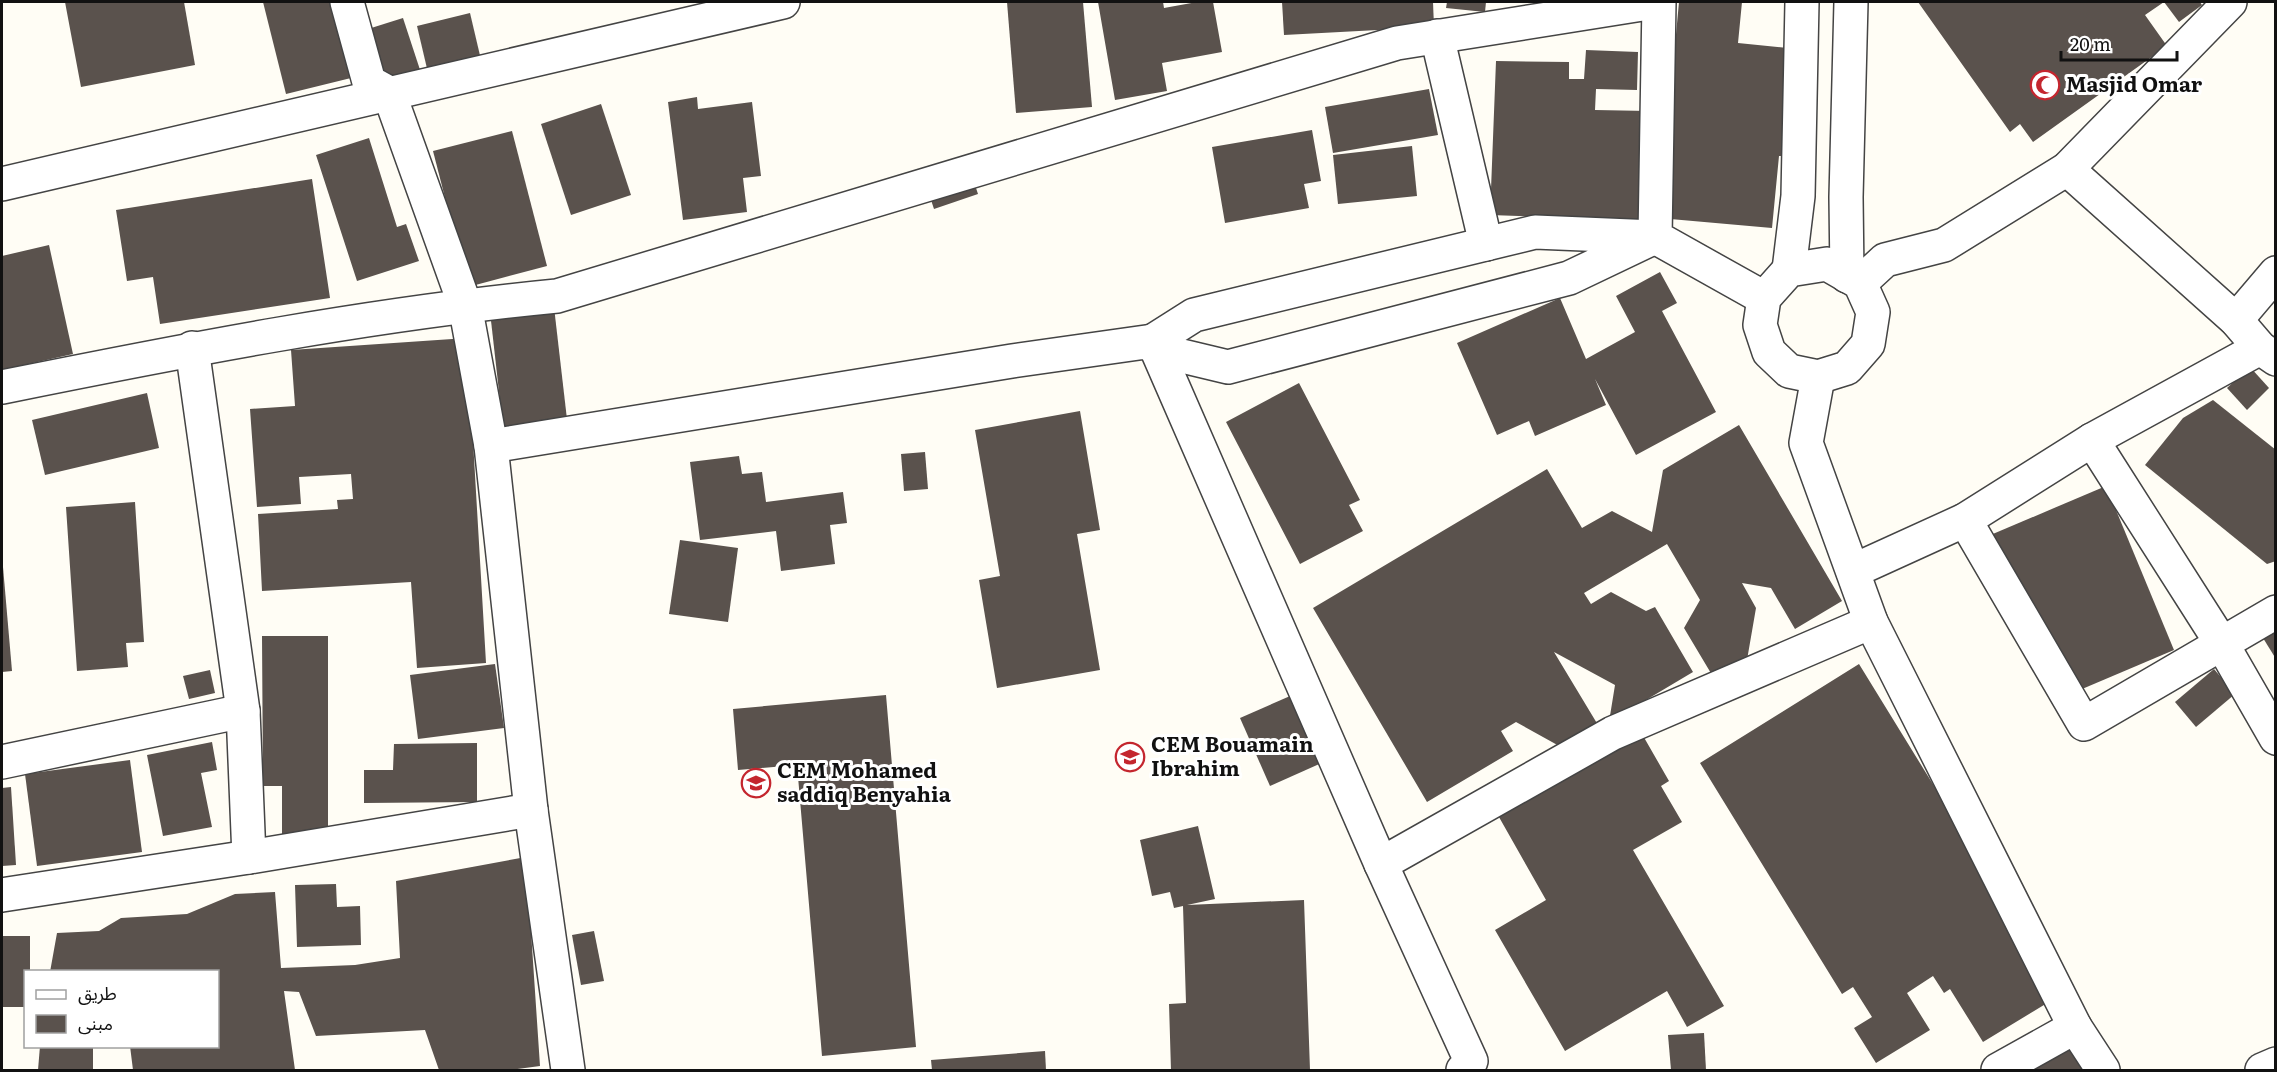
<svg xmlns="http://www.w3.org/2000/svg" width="2277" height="1072" viewBox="0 0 2277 1072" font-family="Literata,'Noto Sans Arabic',serif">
<rect width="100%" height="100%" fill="#fffdf5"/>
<g fill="#5a524d">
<path d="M65,2h119l11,63 -114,22z"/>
<path d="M263,2h69l19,76 -65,16z"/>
<path d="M1007,2h76l9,105 -76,6z"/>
<path d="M1098,2h65l1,6 33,-6h16l9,50 -60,11 5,28 -52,9z"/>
<path d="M1282,2h151l1,25 -150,8z"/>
<path d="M1447,2h39l-1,10 -39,-4z"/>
<path d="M1679,2h63l-4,41 60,6 -10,107h-9l-7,72 -113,-10z"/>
<path d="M1918,2h246l-19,13 22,31 -134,96 -13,-18 -10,8z"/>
<path d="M2164,2h36l2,3 -23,17z"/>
<path d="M470,13l12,51 -53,13 -12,-51z"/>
<path d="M403,18l20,61 -35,11 -20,-61z"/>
<path d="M1586,50l52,2 -1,38 -41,-1 -1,21 54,1 -3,109 -156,-5 6,-154 73,1v17h15z"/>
<path d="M1429,89l9,46 -105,18 -8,-46z"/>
<path d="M697,97l1,12 54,-7 9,74 -18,2 4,34 -64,8 -15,-118z"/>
<path d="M601,104l30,91 -60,20 -30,-91z"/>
<path d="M1312,130l9,51 -17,3 5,24 -84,15 -13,-76z"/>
<path d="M512,131l35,135 -79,21 -35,-136z"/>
<path d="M369,138l28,89 9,-3 13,37 -62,20 -41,-126z"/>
<path d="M1412,146l5,50 -79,8 -5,-49z"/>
<path d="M966,158l12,36 -44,15 -12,-36z"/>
<path d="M312,179l18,119 -170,26 -7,-47 -26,4 -11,-71z"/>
<path d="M49,245l24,109 -71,16v-114z"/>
<path d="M1660,272l17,31 -15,8 54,101 -80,43 -41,-76 11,26 -71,31 -6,-15 -32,14 -40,-92 103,-45 26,61 49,-27 -19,-36z"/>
<path d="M488,294l66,13 14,121 -64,8z"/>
<path d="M467,338l19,325 -69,5 -6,-86 -149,9 -4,-77 80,-5 -1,-9 16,-1 -2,-25 -52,3 2,27 -44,3 -7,-98 45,-3 -4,-56z"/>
<path d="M2250,367l19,21 -22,22 -20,-22z"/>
<path d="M1299,383l61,117 -11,5 14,26 -63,33 -74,-142z"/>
<path d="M147,393l12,55 -114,27 -13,-55z"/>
<path d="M2213,400l63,50v111l-9,3 -122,-99 38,-47z"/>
<path d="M1080,411l20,119 -23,4 23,136 -103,18 -18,-108 21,-4 -25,-146z"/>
<path d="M1739,425l103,176 -47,28 -24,-41 -29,-5 14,25 -9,52 -32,20 -31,-52 16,-28 -33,-56 -83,49 7,11 20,-12 35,19 9,-4 38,65 -84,50 6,-37 -61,-33 44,73 -37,22 -45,-25 -15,9 12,20 -86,51 -114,-194 234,-139 35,59 30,-17 40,21 11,-62z"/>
<path d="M925,452l3,37 -24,2 -3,-37z"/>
<path d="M739,456l3,18 20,-2 4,30 77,-10 4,31 -17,2 5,39 -54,7 -5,-40 -76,9 -10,-78z"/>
<path d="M2106,486l68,164 -99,42 -94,-153z"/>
<path d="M135,502l9,140 -18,1 2,24 -51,4 -11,-164z"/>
<path d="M680,540l58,8 -10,74 -59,-8z"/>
<path d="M2,567h1l9,104 -10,1z"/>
<path d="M2276,603v56l-26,-42z"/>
<path d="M262,636h66v203h-46v-53h-19z"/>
<path d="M495,664l9,64 -86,11 -8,-64z"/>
<path d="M1859,664l203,330 -79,48 -33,-53 -6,4 -11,-17 -26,17 23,37 -54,33 -22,-35 18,-11 -19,-30 -11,7 -142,-231z"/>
<path d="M2214,669l21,25 -39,33 -21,-25z"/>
<path d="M210,670l5,23 -26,6 -6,-23z"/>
<path d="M1297,693l29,68 -56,25 -30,-68z"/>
<path d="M886,695l30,352 -94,9 -25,-291 -59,5 -5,-61z"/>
<path d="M1638,727l31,54 -8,5 21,36 -49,28 91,156 -37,21 -20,-36 -102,60 -70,-121 51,-30 -51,-90z"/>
<path d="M212,742l5,28 -16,3 11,54 -49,9 -16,-81z"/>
<path d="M477,743v59l-113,1v-33h29l1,-26z"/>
<path d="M130,760l12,92 -105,14 -12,-92z"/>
<path d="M11,787l5,78 -14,1v-78z"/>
<path d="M1198,826l17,73 -28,6 117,-5 6,170h-139l-2,-66 17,-1 -3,-97 -9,2 -4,-16 -18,4 -12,-56z"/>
<path d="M526,857l14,209 -30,4h-71l-14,-40 -109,6 -17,-44 -15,-1 11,79h-162l-3,-24h88v-74h-168l7,-39 42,-2 22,-13 66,-4 48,-20 40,-2 6,76 74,-3 45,-7 -4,-77z"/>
<path d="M336,884l1,23 23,-1 1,39 -64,2 -2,-62z"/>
<path d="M594,931l10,50 -23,4 -9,-50z"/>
<path d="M2,936h28v36h-4v35h-24z"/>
<path d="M2060,1030l23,40h-94z"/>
<path d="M1704,1033l2,37h-35l-3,-35z"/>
<path d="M40,1046h53v24h-55z"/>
<path d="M1045,1051l1,19h-114l-1,-10z"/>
</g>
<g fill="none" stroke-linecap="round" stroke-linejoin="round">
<g stroke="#444" stroke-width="36">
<g id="minor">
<path d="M347,2l22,80 20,11 76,212 26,141 40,364 37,260"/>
<path d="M1659,2l-4,235 109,61"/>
<path d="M1437,36l49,208"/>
<path d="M2067,169l169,151 24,28 16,11"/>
<path d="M2,184l781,-182"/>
<path d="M1827,264l33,19 13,29 -5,32 -21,24 -29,9 -29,-6 -20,-19 -9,-27 4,-27 25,-28z"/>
<path d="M1789,270l9,-74 4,-194"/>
<path d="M1847,276l-1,-79 5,-195"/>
<path d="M1860,283l25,-23 59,-15 123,-76 163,-167"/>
<path d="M2236,320l40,-47"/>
<path d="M1153,341l41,-26 341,-83 120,5 -86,41 -341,89 -71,-17"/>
<path d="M192,348l51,363 6,146"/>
<path d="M1818,377l-12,66 65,179 204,405 28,43"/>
<path d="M2,387c183,-37 368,-73 555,-91l840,-253 258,-41"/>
<path d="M2092,440l130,204 54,94"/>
<path d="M491,446l521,-85 141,-20 228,523 232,-131 258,-111"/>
<path d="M1965,520l119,204 192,-112"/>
<path d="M1853,571l112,-51 127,-80 168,-92"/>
<path d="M2,762l241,-51"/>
<path d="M1381,864l90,197 -8,9"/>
<path d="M2,895l247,-38 282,-47"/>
<path d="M1998,1070l77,-43"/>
<path d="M2262,1070l14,-6"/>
</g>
</g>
<use href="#minor" stroke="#fff" stroke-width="33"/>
</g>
<defs>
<g id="mosque-ring" transform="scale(1.5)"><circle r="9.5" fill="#fff" stroke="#c4262e" stroke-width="1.5"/><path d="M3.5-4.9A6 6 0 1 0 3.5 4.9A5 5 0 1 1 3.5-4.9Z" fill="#c4262e"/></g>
<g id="school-ring" transform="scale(1.5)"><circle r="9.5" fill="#fff" stroke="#c4262e" stroke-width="1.5"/><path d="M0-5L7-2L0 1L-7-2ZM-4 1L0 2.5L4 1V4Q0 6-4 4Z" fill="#c4262e"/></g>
</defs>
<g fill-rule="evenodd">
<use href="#mosque-ring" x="2045" y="85"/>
<use href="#school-ring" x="1130" y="757"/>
<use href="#school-ring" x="756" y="783"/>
</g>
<g text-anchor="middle" stroke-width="6" stroke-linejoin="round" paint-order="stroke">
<g font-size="21" font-weight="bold" fill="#111" stroke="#fff" text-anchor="start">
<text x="2066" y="92">Masjid Omar</text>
<text x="1151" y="752">CEM Bouamain<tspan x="1151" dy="24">Ibrahim</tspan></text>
<text x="777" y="778">CEM Mohamed<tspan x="777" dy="24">saddiq Benyahia</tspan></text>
</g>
</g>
<rect width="2277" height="1072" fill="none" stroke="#111111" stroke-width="6"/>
<rect x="24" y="970" width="195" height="78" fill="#ffffff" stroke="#a0a0a0" stroke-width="1.5"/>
<rect x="36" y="990" width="30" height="9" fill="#ffffff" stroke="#a0a0a0" stroke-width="1.5"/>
<text x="78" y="1000" font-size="18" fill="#111111">طريق</text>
<rect x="36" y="1015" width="30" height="18" fill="#5a524d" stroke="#a0a0a0" stroke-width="1.5"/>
<text x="78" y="1030" font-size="18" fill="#111111">مبنى</text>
<path d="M2061 51v9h116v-9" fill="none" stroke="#111111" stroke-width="3"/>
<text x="2070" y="51" font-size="18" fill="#111111" stroke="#ffffff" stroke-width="4.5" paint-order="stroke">20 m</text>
</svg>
